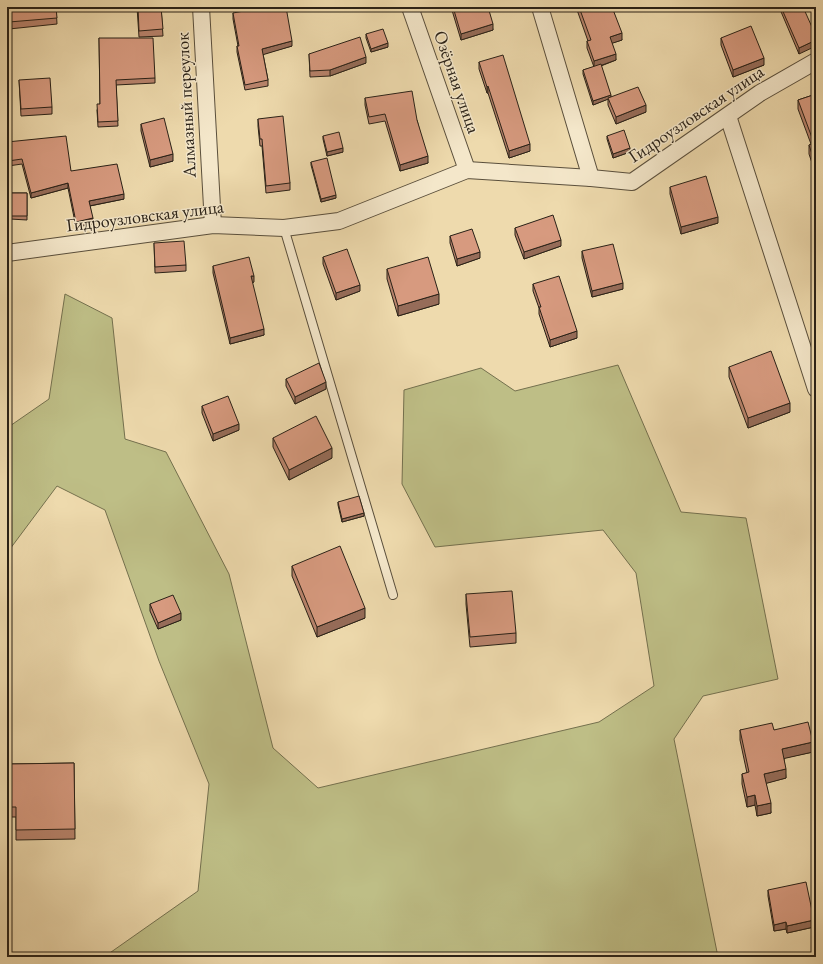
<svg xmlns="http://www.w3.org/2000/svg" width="823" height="964" viewBox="0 0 823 964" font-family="'EB Garamond',serif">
<rect width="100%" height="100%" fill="#eedaad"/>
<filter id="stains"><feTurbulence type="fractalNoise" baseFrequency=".005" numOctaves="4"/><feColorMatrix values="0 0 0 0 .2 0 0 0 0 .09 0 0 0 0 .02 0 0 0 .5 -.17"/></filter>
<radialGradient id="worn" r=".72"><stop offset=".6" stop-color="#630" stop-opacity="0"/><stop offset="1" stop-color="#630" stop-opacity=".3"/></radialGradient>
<path fill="#bebe86" stroke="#74704e" d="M65,294l47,24 13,121 41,13 63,122 44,174 45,40 281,-66 55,-36 -18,-113 -33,-43 -168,17 -33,-63 2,-94 77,-22 34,23 103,-26 63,147 65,6 32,161 -75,17 -29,43 44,218h-614l94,-66 11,-107 -50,-123 -54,-151 -48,-24 -50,67v-125l42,-29z"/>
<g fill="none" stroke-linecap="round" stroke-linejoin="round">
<g stroke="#5a4f3c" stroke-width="10">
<path id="lane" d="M284,228l109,367"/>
</g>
<g stroke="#5a4f3c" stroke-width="18">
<g id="street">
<path d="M201,7l12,218"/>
<path d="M410,7l57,163"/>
<path d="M540,7l51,171"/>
<path d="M728,116l88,273"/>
<path d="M7,253l206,-28 71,3 55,-7 128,-51 124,8 41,4 128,-89 56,-32"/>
</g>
</g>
<use href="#lane" stroke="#f4e7ca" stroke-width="8"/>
<use href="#street" stroke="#f4e7ca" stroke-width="16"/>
</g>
<g fill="#b9846d" stroke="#292117">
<path d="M8,7h48l1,17 -48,5z"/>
<path d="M137,7h24l2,29 -24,1z"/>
<path d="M210,7h14l-13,1z"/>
<path d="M451,7h37l5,23 -32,10z"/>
<path d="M576,7h36l10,33 -10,3 4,17 -15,6 10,31 35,15 -30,12 -8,-19v-6l-15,6 -10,-31v-4l11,-3 -7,-19v-7h1z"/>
<path d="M779,7h24l-4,47z"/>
<path d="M233,13l59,33 -29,8 5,26v6l-23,4 -8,-38v-6h1l-5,-27z"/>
<path d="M366,34l22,13 -17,5 -5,-14z"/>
<path d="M99,38l56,40v5l-39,2 2,41 -20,1 -1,-17 3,-6z"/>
<path d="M721,38l43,27 -31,12 -12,-32z"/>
<path d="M309,54l57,9 -36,13 -20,1z"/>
<path d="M479,62l51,89 -21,7 -21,-65h-1l-8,-24z"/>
<path d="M19,80l33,27v7l-31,2z"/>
<path d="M816,94v81l-7,-21v-9l2,-1 -13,-35v-9z"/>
<path d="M365,98l52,22 11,43 -28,8 -15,-50 -16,3 -4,-19z"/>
<path d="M258,119l32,64v7l-24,3 -4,-47h-2l-2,-20z"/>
<path d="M141,124l32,37 -23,6 -9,-36z"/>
<path d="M323,136l20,16 -16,4 -4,-17z"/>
<path d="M607,136l23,16 -17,6 -6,-19z"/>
<path d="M7,142l64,29 53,28 -34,7 3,18 -17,3 -8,-39 -37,10 -9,-34 -14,2 -1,-7z"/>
<path d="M311,162l25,36 -15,4 -10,-37z"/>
<path d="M670,187l48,36 -37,11 -11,-40z"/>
<path d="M11,193h16v27l-17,-1z"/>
<path d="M515,228l46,18 -37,13 -9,-24z"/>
<path d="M450,236l30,22 -23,8 -7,-23z"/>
<path d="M154,243l32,22v6l-31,2z"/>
<path d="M582,251l41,38 -31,8 -10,-39z"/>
<path d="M323,257l37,34 -24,9 -13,-36z"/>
<path d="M213,266l41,16 -2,1 12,52 -34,9 -17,-71z"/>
<path d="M387,269l52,35 -41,12 -11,-37z"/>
<path d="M533,284l44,54 -27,9 -11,-33v-6l-6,-17z"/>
<path d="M729,367l61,45 -42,16 -19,-51z"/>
<path d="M286,379l40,10 -31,15 -9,-18z"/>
<path d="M202,406l37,24 -26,11 -11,-28z"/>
<path d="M273,438l59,20 -43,22 -16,-33z"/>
<path d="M338,502l26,14 -22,6 -4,-17z"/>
<path d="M292,566l73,52 -48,19 -25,-61z"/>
<path d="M466,594l50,39v10l-46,4 -4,-43z"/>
<path d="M150,604l31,16 -23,9 -8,-18z"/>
<path d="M740,730h34l39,22 -29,6 2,20 -20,5 5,30 -14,3 -2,-11 -8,2 -5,-23v-10l5,-1 -7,-33z"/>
<path d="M74,763l1,76 -59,1v-23h-7v-53z"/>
<path d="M768,890l46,37 -27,6 -1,-4 -12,2 -6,-35z"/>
</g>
<g fill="#966c59" stroke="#292117">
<path d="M493,24v6l-32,10v-6z"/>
<path d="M622,33v7l-12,4v-7z"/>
<path d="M816,40v6l-17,8v-6z"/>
<path d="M292,41v5l-30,9v-6z"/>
<path d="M388,43v4l-17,5v-3z"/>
<path d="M616,54v6l-22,8v-7z"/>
<path d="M366,57v6l-36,13v-6z"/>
<path d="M764,58v7l-31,12v-7z"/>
<path d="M488,86v7h-1v-6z"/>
<path d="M611,95v3l-18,7v-4z"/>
<path d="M646,105v7l-30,12v-7z"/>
<path d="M530,144v7l-21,7v-7z"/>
<path d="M343,148v4l-16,4v-4z"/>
<path d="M630,148v4l-17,6v-4z"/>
<path d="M173,154v7l-23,6v-7z"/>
<path d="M428,156v7l-28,8v-6z"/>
<path d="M68,183v5l-37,10v-5z"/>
<path d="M124,194v5l-35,7v-5z"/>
<path d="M336,195v3l-15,4v-3z"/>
<path d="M718,217v6l-37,11v-7z"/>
<path d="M93,218v6l-17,3v-5z"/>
<path d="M561,240v6l-37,13v-7z"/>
<path d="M480,252v6l-23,8v-7z"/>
<path d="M251,276h3v6l-3,1z"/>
<path d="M623,283v6l-31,8v-6z"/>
<path d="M360,285v6l-24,9v-7z"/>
<path d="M439,294v10l-41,12v-10z"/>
<path d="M264,329v6l-34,9v-6z"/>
<path d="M577,331v7l-27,9v-7z"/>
<path d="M326,382v7l-31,15v-7z"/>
<path d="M790,403v9l-42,16v-10z"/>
<path d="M239,424v6l-26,11v-7z"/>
<path d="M332,448v10l-43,22v-10z"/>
<path d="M364,513v3l-22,6v-3z"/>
<path d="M365,608v10l-48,19v-10z"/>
<path d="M181,613v7l-23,9v-6z"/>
<path d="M813,742v10l-31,7v-10z"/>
<path d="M786,769v9l-22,6v-10z"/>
<path d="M755,795v10l-8,2v-10z"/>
<path d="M771,803v10l-14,3v-10z"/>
<path d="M814,920v7l-27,6v-7z"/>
<path d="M786,922v7l-12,2v-6z"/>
</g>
<g fill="#d79a7f" stroke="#292117">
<path d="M8,7h48l1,11 -48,4z"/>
<path d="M138,7h23l2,22 -24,2z"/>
<path d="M265,7h21l6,34 -30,8 6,31 -23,5 -8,-39h2l-6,-33z"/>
<path d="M453,7h35l5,17 -32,10z"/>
<path d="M579,7h33l10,26 -12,4 6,17 -22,7 -7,-20 4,-1z"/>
<path d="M781,7h22l13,29v4l-17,8z"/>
<path d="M751,26l13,32 -31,12 -12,-32z"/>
<path d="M383,29l5,14 -17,6 -5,-15z"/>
<path d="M360,37l6,20 -36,13 -20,1 -1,-17z"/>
<path d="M99,38h54l2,40 -39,2 2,41 -20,1 -1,-18h3z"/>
<path d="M503,55l27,89 -21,7 -21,-65 -1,1 -8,-25z"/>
<path d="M601,64l10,31 -18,6 -10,-31z"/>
<path d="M50,78l2,29 -31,2 -2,-29z"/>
<path d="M638,87l8,18 -30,12 -8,-19z"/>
<path d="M412,91l5,29 11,36 -28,9 -15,-51 -16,3 -4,-19z"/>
<path d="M816,94v72l-7,-21 5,-2 -16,-43z"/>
<path d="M283,116l7,67 -24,3 -4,-47h-2l-2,-20z"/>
<path d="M164,118l9,36 -23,6 -9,-36z"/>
<path d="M624,130l6,18 -17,6 -6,-18z"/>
<path d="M339,132l4,16 -16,4 -4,-16z"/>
<path d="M66,136l5,35 46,-7 7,30 -35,7 4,17 -17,4 -8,-39 -37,10 -9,-34 -14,2 -1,-7v-12z"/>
<path d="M327,158l9,37 -15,4 -10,-37z"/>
<path d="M706,176l12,41 -37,10 -11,-40z"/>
<path d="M11,193h16v23h-17z"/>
<path d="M553,215l8,25 -37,12 -9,-24z"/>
<path d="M472,229l8,23 -23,7 -7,-23z"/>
<path d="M184,241l2,24 -31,2 -1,-24z"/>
<path d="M613,244l10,39 -31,8 -10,-40z"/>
<path d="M347,249l13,36 -24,8 -13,-36z"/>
<path d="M249,257l5,19h-3l13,53 -34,9 -17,-72z"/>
<path d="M428,257l11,37 -41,12 -11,-37z"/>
<path d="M559,276l18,55 -27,9 -11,-33h2l-8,-23z"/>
<path d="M771,351l19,52 -42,15 -19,-51z"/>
<path d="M319,363l7,19 -31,15 -9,-18z"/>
<path d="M228,396l11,28 -26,10 -11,-28z"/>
<path d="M316,416l16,32 -43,22 -16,-32z"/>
<path d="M359,496l5,17 -22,6 -4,-17z"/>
<path d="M340,546l25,62 -48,19 -25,-61z"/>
<path d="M512,591l4,42 -46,4 -4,-43z"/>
<path d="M173,595l8,18 -23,10 -8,-19z"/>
<path d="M808,722l5,20 -31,7 4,20 -22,5 7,29 -14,3 -2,-11 -8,2 -5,-23 7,-2 -9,-42 32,-7 2,7z"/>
<path d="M74,763l1,66 -59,1v-23h-7v-43z"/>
<path d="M806,882l8,38 -27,6 -1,-4 -12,3 -6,-35z"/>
</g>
<g text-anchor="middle" stroke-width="3" stroke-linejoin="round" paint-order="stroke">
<g font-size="18" fill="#292117" stroke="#f4e7ca">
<text transform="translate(457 82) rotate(71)" y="6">Озёрная улица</text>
<text transform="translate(186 105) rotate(-93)" y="6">Алмазный переулок</text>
<text transform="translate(696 114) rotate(-34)" y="6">Гидроузловская улица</text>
<text transform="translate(145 216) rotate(-7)" y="6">Гидроузловская улица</text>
</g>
</g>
<rect width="823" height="964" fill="none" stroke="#eedaad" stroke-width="24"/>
<rect x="8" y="8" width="807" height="948" fill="none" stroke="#292117" stroke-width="2"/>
<rect x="12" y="12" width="799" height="940" fill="none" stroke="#292117"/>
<rect width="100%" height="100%" filter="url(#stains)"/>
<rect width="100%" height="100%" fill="url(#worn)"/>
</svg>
